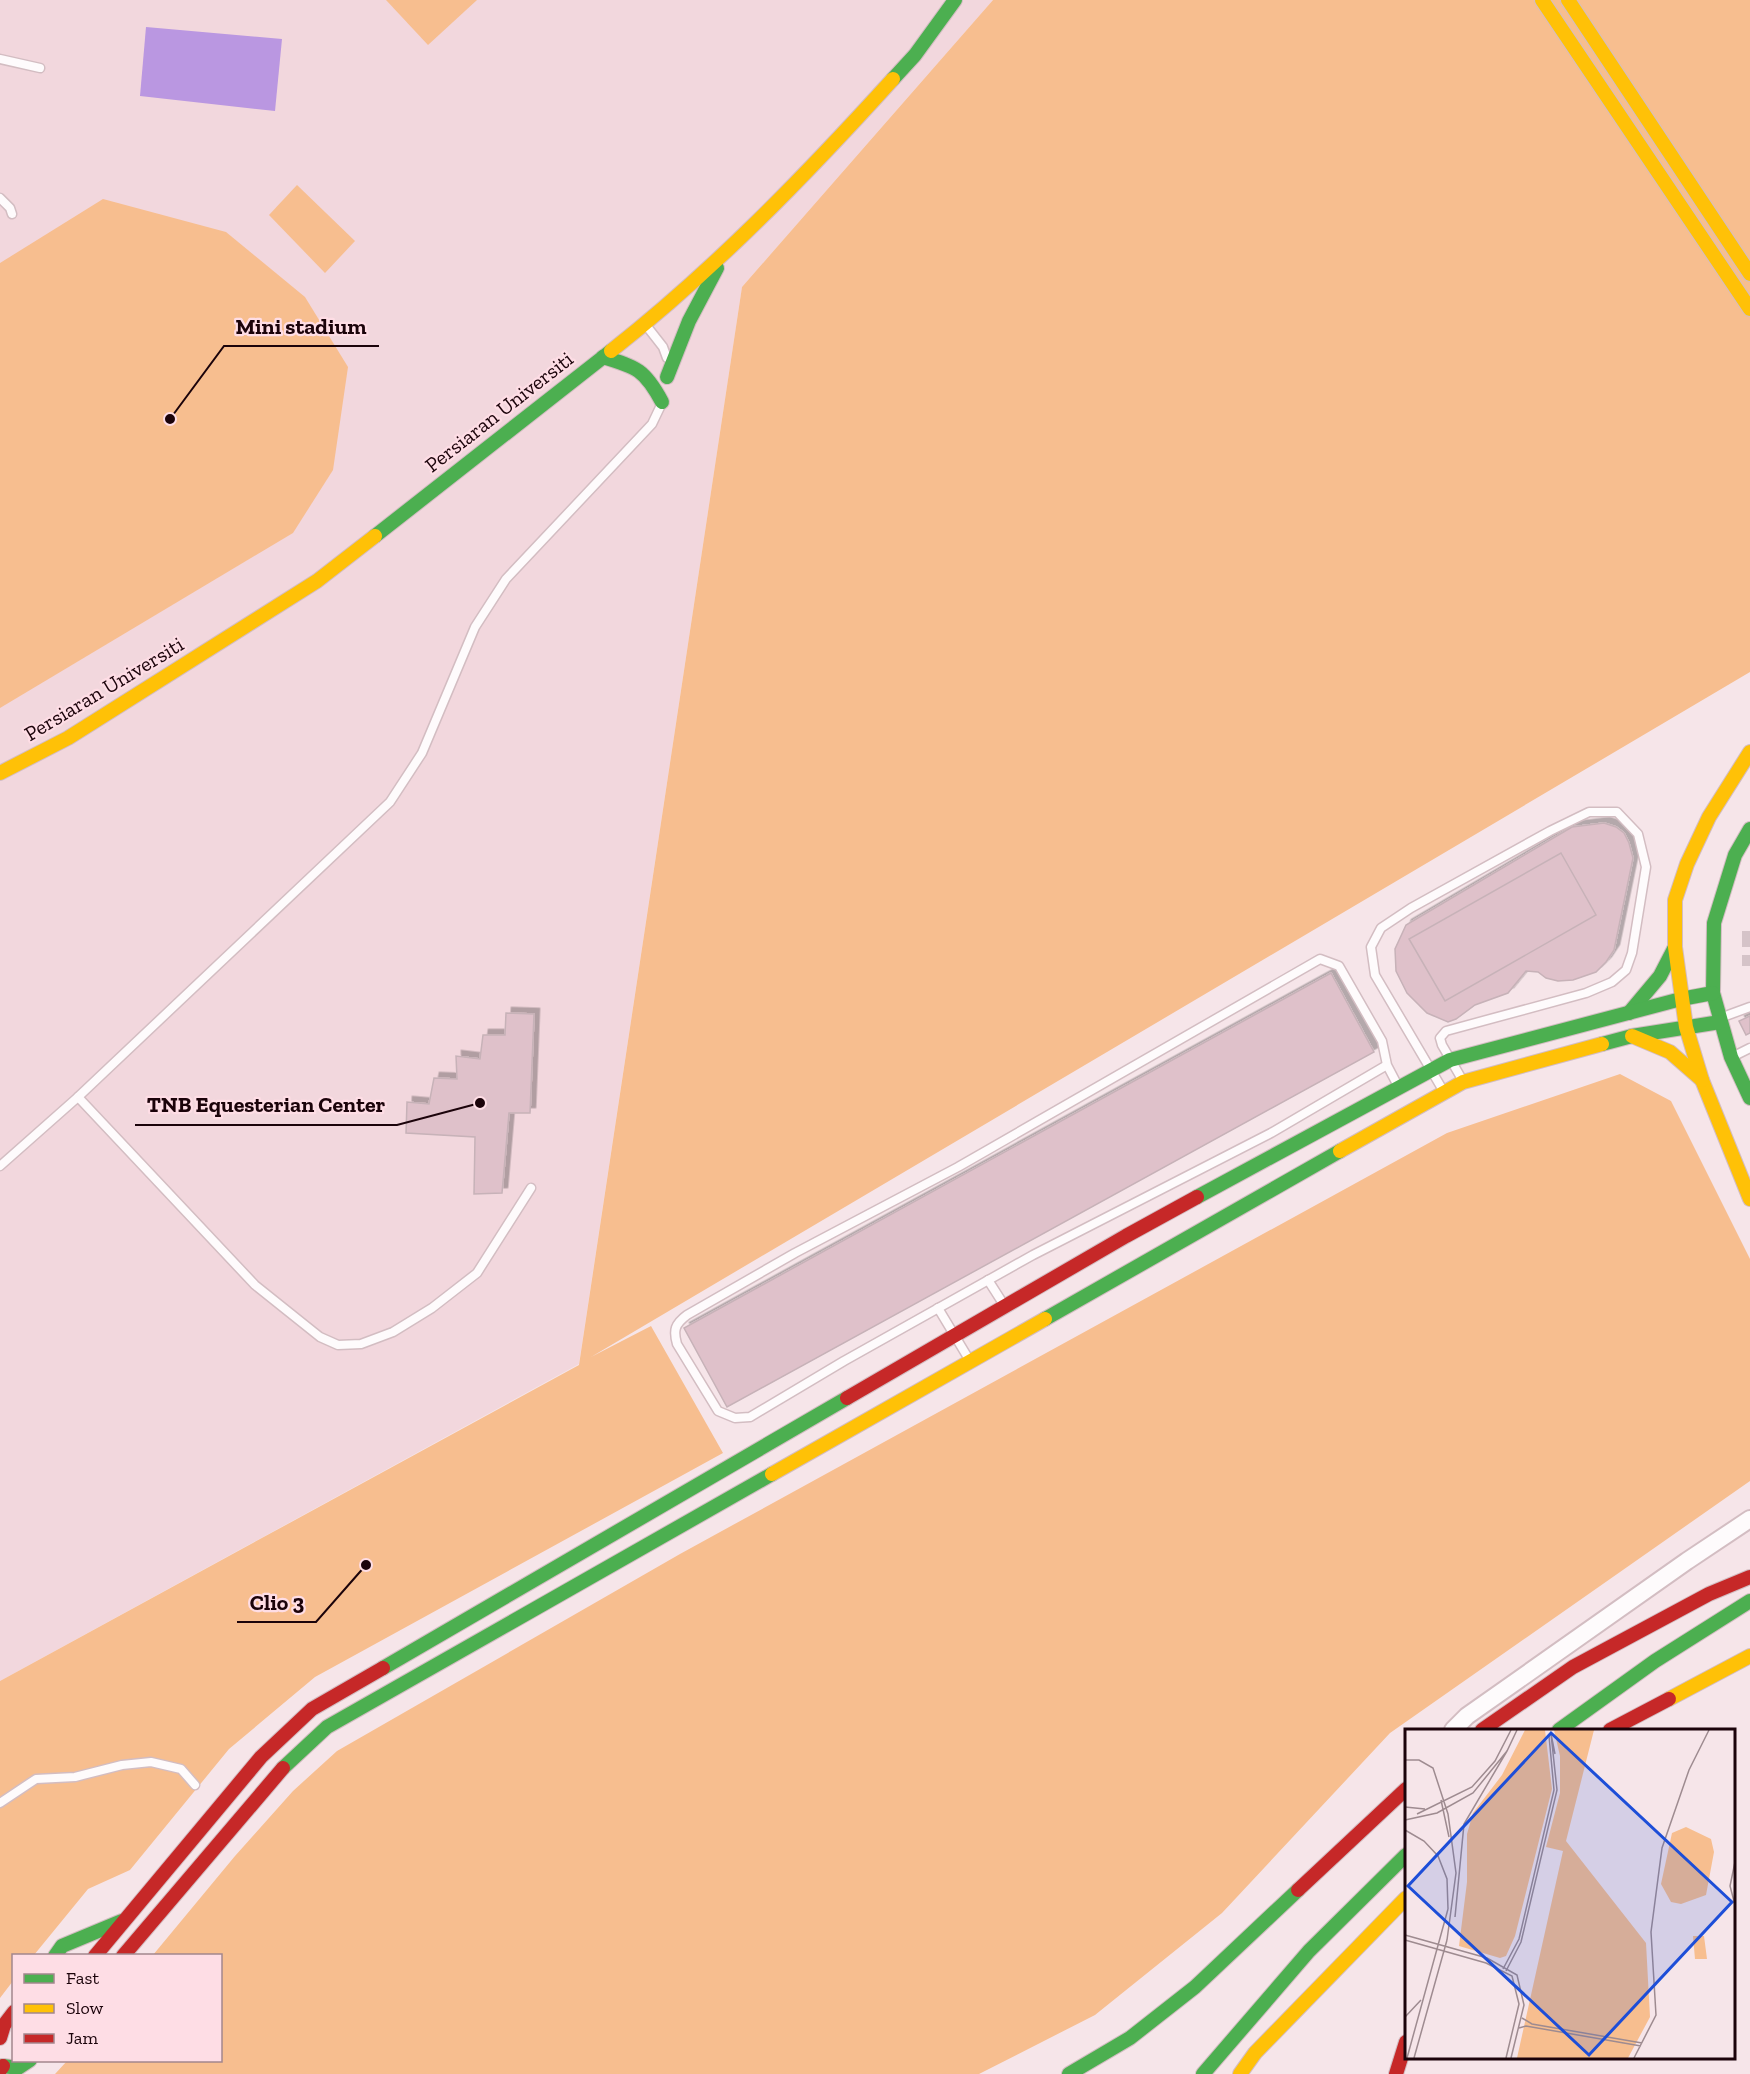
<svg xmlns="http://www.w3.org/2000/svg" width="1750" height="2074" viewBox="0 0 1750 2074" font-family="'Zilla Slab',serif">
<defs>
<filter id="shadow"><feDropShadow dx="5.5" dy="-5.5" stdDeviation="0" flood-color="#0004"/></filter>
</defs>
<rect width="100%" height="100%" fill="#f6e5e9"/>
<path fill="#f2d7dd" d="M0,0h993l-251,287 -163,1077 -579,317z"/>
<g fill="#f7be8f">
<path d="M386,0h91l-49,45z"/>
<path d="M993,0h757v672l-1159,685 60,-31 72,127 -408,224 -86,72 -99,121 -42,19 -54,66 -20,1 -1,25 -13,17v-317l579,-316 163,-1078z"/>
<path d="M297,185l58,56 -30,32 -56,-58z"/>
<path d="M103,199l123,33 79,65 43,70 -15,103 -40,63 -293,175v-445z"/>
<path d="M1620,1074l51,27 79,158v222l-360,252 -168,180 -127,102 -116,59h-924l12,-13 153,-1v-104l-67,-1 82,-99 58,-65 44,-40 343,-197 767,-421z"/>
</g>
<path fill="#ba97e1" d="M146,27l136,12 -7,72 -135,-15z"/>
<g fill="#dfc1ca" stroke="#c7b2b8" stroke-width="1.5" filter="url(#shadow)">
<path d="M1604,823l12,4 8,6 5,10 4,15 -19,92 -8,12 -10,10 -23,8 -15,1 -12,-3 -8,-6 -12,-1 -18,22 -33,12 -19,14 -8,3 -21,-9 -20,-20 -11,-22 -1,-22 11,-24 166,-98z"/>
<path d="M1561,853l35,62 -151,86 -36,-62z"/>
<path d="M1331,973l43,79 -647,355 -43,-79z"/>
<path d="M506,1013l28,1 -4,99h-21l-7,80 -28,1 1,-57 -69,-4 1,-31 22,2 5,-26 23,1 -1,-23 24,3 3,-24h22z"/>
<path d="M1750,1016v17l-4,2 -7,-14z"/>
</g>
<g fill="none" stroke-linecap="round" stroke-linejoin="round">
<path stroke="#d5c3c8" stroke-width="16" stroke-dasharray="16 8" stroke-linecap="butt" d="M1750,931v35"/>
<g stroke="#d3bdc2" stroke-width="11">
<g id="lane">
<path d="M0,59l40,9"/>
<path d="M0,198l10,10 2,6"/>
<path d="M645,324l18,23 4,11"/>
<path d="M1720,1018l30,-11"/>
<path d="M1732,1057l18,-9"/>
<path d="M1387,1065l-116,68 -238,122 -189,106 -94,56 -15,1 -17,-7 -41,-67c-4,-14 -2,-20 10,-29l108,-62 163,-86 362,-208 19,7 43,75 5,24 12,23"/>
<path d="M1444,1092l-69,-117 -4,-28 10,-19 30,-20 139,-77 39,-19h28l21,22 8,33 -14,86 -6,17 -14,12 -26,11 -140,38 -6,7 2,7 21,36"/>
<path d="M78,1097l177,188 65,52 18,8 23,-1 32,-12 39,-24 45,-35 54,-85"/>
<path d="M0,1166l78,-69 312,-295 32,-49 53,-126 31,-48 146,-155 10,-21"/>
<path d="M988,1280l16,25"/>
<path d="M938,1308l32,53"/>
<path d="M0,1803l36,-24 39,-2 47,-12 29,-3 30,7 14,16"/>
</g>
</g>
<g stroke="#d3bdc2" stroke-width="20">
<path id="street" d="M1453,1730l14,-14 220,-155 63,-42"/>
</g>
<g stroke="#d3bdc2" stroke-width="16">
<g id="fast">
<path d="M893,79l22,-24 40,-55"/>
<path d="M603,357c34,10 42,13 59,45"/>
<path d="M667,377l22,-56 28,-53"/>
<path d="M375,536l236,-185"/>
<path d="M1750,829l-15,26 -21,68 -1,70 18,64 19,41"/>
<path d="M1629,1013l31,-37 15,-29"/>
<path d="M1602,1044l30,-8 88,-14"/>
<path d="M1197,1197l253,-137 231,-61 32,-6"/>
<path d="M1045,1319l295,-168"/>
<path d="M383,1668l464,-270"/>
<path d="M1559,1730l96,-69 95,-60"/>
<path d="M283,1768l44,-41 445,-253"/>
<path d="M55,1956l7,-10 60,-25"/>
<path d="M3,2066l15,2 12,-8"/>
<path d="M1069,2074l61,-36 65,-51 103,-97"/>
<path d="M1203,2074l106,-123 97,-96"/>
</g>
</g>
<g stroke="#d3bdc2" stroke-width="16">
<g id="slow">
<path d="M1542,0l208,309"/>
<path d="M1568,0l182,274"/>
<path d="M611,351c103,-81 194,-175 282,-272"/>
<path d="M1750,752l-41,65 -22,47 -12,36v47l11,80 16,53 48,119"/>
<path d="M0,773l68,-35 249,-157 58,-45"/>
<path d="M1632,1036l38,16 32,28"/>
<path d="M1340,1151l123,-69 139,-38"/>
<path d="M772,1474l273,-155"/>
<path d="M1669,1699l81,-43"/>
<path d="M1240,2074l15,-21 151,-155"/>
</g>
</g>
<g stroke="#d3bdc2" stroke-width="16">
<g id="jam">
<path d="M847,1398l279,-162 71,-39"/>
<path d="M1482,1730l91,-63 136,-73 41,-17"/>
<path d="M1610,1730l59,-31"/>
<path d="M1298,1890l108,-101"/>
<path d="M95,1956l166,-199 51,-48 71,-41"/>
<path d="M123,1956l160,-188"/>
<path d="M0,2038l4,-13 10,-13"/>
<path d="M0,2070l3,-4"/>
<path d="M1396,2074l10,-32"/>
</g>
</g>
<use href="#lane" stroke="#fefbfc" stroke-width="8"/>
<use href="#street" stroke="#fefbfc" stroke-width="16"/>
<use href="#fast" stroke="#4caf50" stroke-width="14"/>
<use href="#slow" stroke="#ffc107" stroke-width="14"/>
<use href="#jam" stroke="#c62828" stroke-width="14"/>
</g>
<g text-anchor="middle" stroke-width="4.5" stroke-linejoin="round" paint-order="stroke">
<g font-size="21" fill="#1b030a" stroke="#fedde5">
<text transform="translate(499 412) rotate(-38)" y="7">Persiaran Universiti</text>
<text transform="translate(104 689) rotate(-31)" y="7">Persiaran Universiti</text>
</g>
</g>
<g transform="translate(1405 1729)">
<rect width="330" height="330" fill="#f6e5e9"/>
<path d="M120,1h20l7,59 -37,147 -9,20 -6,2 -41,-12 8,-64v-48l6,-21 29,-38zM149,1h40l-28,111 80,102 4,74 -22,41h-111l46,-207 -17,-4 14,-54v-37zM281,98l25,12 3,13 -8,43 -25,9 -10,-2 -10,-18 11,-51zM288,207h11l3,23h-12z" fill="#f7be8f"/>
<path fill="none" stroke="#9e8b90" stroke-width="1.5" d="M146,5l4,20M0,31h14l14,8 15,46 8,59 -9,67M36,71l8,37M0,78l20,2M12,85l55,-27 23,-26 16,-31M0,91l32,-7 36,-20 34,-42 10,-21M0,101l19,11 14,15 9,23 1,30M330,133l-5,24 5,19M50,188l9,-93 43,-73M0,206l82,23 30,17 7,30 -13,53M0,211l81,23 26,13 7,28 -13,54M98,240l16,-30 35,-149 -5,-54M101,242l15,-29 36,-152 -6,-56M0,288l16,-17M117,289l10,6 110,19M114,299l7,-2 115,20M2,329l41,-149M9,329l33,-118M229,329l22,-43 -5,-83 11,-84 27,-78 20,-40"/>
<path fill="#1d4ed8" fill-opacity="0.15" stroke="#1d4ed8" stroke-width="3" d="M146,4l181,169 -143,153 -181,-169z"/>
<rect width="330" height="330" fill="none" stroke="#1b030a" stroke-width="3"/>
</g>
<path fill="none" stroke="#1b030a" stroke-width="2" d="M170 419L224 346H379M480 1103L397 1125H135M366 1565L316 1622H237"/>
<g fill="#1b030a" stroke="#fedde5" stroke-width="2">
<circle cx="170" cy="419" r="6"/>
<circle cx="480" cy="1103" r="6"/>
<circle cx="366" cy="1565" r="6"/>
</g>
<g font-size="22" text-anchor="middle" font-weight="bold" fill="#1b030a" stroke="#fedde5" stroke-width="4.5" stroke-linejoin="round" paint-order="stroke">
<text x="301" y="334">Mini stadium</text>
<text x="266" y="1112">TNB Equesterian Center</text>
<text x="277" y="1610">Clio 3</text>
</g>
<rect x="12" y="1954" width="210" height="108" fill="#fedde5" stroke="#a3868d" stroke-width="1.5"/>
<rect x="24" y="1974" width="30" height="9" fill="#4caf50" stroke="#a3868d" stroke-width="1.5"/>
<text x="66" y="1984" font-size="18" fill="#1b030a">Fast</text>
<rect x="24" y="2004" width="30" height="9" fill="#ffc107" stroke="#a3868d" stroke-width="1.5"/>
<text x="66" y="2014" font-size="18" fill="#1b030a">Slow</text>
<rect x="24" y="2034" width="30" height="9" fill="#c62828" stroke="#a3868d" stroke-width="1.5"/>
<text x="66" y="2044" font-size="18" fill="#1b030a">Jam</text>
</svg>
